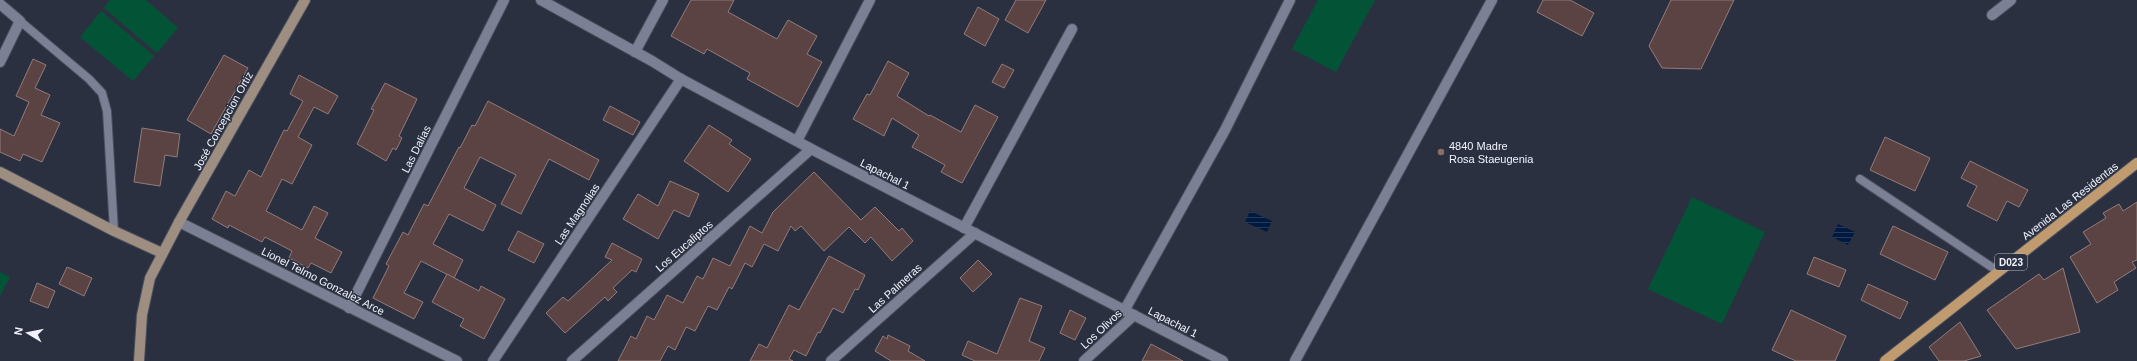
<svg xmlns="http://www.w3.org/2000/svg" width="2137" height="361" viewBox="0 0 2137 361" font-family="Helvetica,sans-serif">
<defs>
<pattern id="water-rules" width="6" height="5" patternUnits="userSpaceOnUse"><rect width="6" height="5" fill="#00193f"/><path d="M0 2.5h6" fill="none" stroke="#263b5c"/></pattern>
</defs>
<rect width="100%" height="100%" fill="#2b3041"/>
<g fill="#035436">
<path d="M110,0h36l32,28 -21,25 -53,-45z"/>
<path d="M1318,0h57l-39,72 -44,-23z"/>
<path d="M101,11l53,45 -21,25 -53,-44z"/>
<path d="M1692,197l73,35 -43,92 -74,-35z"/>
<path d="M0,272l10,5 -10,19z"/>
</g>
<g fill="url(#water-rules)">
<path d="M1250,211l22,10 -5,11 -22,-10z"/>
<path d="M1838,224l17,8 -7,13 -16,-8z"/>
</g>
<g fill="#5a4342" stroke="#947b7a">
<path d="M691,0h43l-6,12 49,27 11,-19 29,16 -10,18 15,8 -24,45 -51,-28 3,-6 -43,-24 -3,5 -33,-18z"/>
<path d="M1016,0h30l-18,33 -23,-13z"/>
<path d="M1543,0h27l24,13 -12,23 -45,-24z"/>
<path d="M1671,0h63l-33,69 -39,-1 -13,-22z"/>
<path d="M978,7l21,12 -14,27 -21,-12z"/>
<path d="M224,55l24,13 -37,66 -24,-14z"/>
<path d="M33,59l13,6 -11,23 15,7 -9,20 19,8 -18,39 -19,-8 -3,7 -20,-9v-23l14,7 15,-34 -13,-6z"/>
<path d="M888,61l21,12 -12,23 32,20 1,-1 31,17 14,-27 23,12 -36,66 -21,-11 4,-7 -33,-18 7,-12 -27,-17 -8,18 -31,-17 14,-25 3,1z"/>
<path d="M1002,64l12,6 -10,18 -12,-6z"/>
<path d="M299,75l39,21 -10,18 -14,-7 -16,30 14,8 -20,39 -10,-5 -16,32 36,19 12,-24 14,7 -13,25 27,14 -11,21 -20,-10 -3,5 -19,-10 3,-7 -27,-14 -3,5 -33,-17 -1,3 -16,-9 14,-28 9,5 14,-26 12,7 23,-47 3,1 16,-30 -13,-7z"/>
<path d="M385,83l32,16 -18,37 3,2 -6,12 -3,-2 -7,13 -29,-17 17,-34 -3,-1z"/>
<path d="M488,101l111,59 -10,20 -40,-21 -28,55 -20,-10 15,-29 -36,-18 -16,31 32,17 -13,26 -34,-17 -16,30 30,16 -9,18 -33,-17 -17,32 19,9 -9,17 -41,-21 16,-32 -3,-2 17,-32 5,3 16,-31 4,2 31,-59 1,1 12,-23 3,1z"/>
<path d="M610,106l30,16 -7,13 -30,-15z"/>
<path d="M709,125l23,15 -3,4 22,15 -23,33 -44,-31z"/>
<path d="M142,128l38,6 -3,23 -12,-2 -5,31 -26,-4z"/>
<path d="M1885,137l45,21 -15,33 -45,-21z"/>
<path d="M1970,161l58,29 -9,17 -12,-6 -10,20 -30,-15 10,-20 -16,-8z"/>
<path d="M814,172l47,48 14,-13 24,24 3,-3 11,13 -21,20 -21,-24 -6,6 -16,-16 -25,24 -23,-25 -6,5 -4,-5 -13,25 -14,-7 -12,23 -7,-4 -13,26 -3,-2 -12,23 -9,-4 -13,25 -9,-4 -11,23 -7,-4 -8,15h-42l13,-25 5,3 11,-23 7,4 13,-25 16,8 14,-27 6,3 10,-21 17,8 20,-40 12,7 11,-21z"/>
<path d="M670,181l29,13 -10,23 -15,-7 -16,29 -35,-20 15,-25 20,12z"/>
<path d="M2137,202v58l-5,2 4,6 -22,14 4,8 -21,13 -27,-46 21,-13 -8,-12 23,-14 -3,-5 16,-9 4,7z"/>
<path d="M1893,226l55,26 -13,28 -55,-26z"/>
<path d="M518,231l26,13 -10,19 -26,-13z"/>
<path d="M612,243l30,16 -6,13 -4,-2 -19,18 4,4 -9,9 -3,-4 -40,36 -19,-20 17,-16 5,4 44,-41 -7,-3z"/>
<path d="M829,256l36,19 -7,15 -3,-1 -12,24 -10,-5 -13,25 -2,-1 -12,24 -12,-6 -5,9 4,2h-43l9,-17 8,4 22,-43 10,5z"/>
<path d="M1814,257l32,13 -7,17 -32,-13z"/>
<path d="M978,260l14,14 -19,18 -13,-14z"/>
<path d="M67,267l25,11 -8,18 -25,-12z"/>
<path d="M2063,268l17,64 -64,17 -29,-39 52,-36 5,6z"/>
<path d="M447,274l32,17 2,-5 24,13 -21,40 -24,-13 4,-7 -32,-17z"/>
<path d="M37,283l18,8 -7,17 -18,-7z"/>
<path d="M1868,284l40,18 -8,17 -39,-19z"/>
<path d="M1020,298l22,8 -13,35 16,7 -6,13h-64l-13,-6 6,-14 29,13z"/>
<path d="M1070,310l16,8 -11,22 -15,-7z"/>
<path d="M1791,310l55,26 -11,25h-39l-24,-11z"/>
<path d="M1960,322l21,34 -17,5h-25l-10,-14z"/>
<path d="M888,335l22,11 -2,5 17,10h-34l-16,-10 8,-15 4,3z"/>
<path d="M1151,344l32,17h-41z"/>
</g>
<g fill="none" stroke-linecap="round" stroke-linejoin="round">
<g stroke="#494d5b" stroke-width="10">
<g id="lane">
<path d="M20,21l69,58 13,14 5,18 7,120"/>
<path d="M1860,179l139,93"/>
</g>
</g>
<g stroke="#494d5b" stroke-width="12">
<g id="street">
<path d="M541,0l111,61 29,18 136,73 406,209"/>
<path d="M0,4l20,17 -20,41"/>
<path d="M1992,15l19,-15"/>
<path d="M635,52l28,-52"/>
<path d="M797,141l73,-141"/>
<path d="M179,222l278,139"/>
<path d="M964,228l108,-199"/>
<path d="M349,308l155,-308"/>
<path d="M1124,311l101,-181 65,-130"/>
<path d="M493,361l188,-282"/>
<path d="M572,361l239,-212"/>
<path d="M831,361l144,-128"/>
<path d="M1084,361l50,-46"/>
<path d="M1295,361l197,-361"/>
</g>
</g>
<g stroke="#494d5b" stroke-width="12">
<g id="secondary">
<path d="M0,172l114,59 48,22"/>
<path d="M139,361l3,-46 8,-37 29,-56 126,-222"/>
</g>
</g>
<g stroke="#494d5b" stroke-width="12">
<path id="primary" d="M1885,361l252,-198"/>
</g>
<use href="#lane" stroke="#7b8095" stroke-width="8"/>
<use href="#street" stroke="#7b8095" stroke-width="10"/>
<use href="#secondary" stroke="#9e8e82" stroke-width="10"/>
<use href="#primary" stroke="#c09b6f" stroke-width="10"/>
</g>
<circle fill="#8d6e63" stroke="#2b3041" stroke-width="1.5" cx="1441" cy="152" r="4"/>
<g text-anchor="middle" stroke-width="3" stroke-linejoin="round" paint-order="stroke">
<rect fill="#2b3041" stroke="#b6b9c5" stroke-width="1" x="1995" y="254" width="32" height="16" rx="3"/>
<g font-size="10" font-weight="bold" fill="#f1f4fd">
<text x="2011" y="266">D023</text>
</g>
<g font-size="11" fill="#f1f4fd" stroke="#2b3041">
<text transform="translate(223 121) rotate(-61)" y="4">José Concepcion Ortiz</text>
<text transform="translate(416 149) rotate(-63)" y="4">Las Dalias</text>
<text transform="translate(885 174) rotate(27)" y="4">Lapachal 1</text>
<text transform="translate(2070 201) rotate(-38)" y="4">Avenida Las Residentas</text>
<text transform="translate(577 214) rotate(-56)" y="4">Las Magnolias</text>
<text transform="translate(684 246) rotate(-41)" y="4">Los Eucaliptos</text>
<text transform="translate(323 281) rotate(27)" y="4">Lionel Telmo Gonzalez Arce</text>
<text transform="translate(895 288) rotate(-42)" y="4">Las Palmeras</text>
<text transform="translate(1173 322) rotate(27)" y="4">Lapachal 1</text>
<text transform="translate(1101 329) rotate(-43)" y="4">Los Olivos</text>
</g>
<g font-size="11" fill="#f1f4fd" stroke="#2b3041" text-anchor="start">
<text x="1449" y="150">4840 Madre<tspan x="1449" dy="13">Rosa Staeugenia</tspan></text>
</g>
</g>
<g transform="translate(28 333) rotate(280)" stroke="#2b3041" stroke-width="3" paint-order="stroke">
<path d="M0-3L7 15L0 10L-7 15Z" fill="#f1f4fd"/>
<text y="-6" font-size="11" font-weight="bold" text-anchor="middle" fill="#f1f4fd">N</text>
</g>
</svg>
